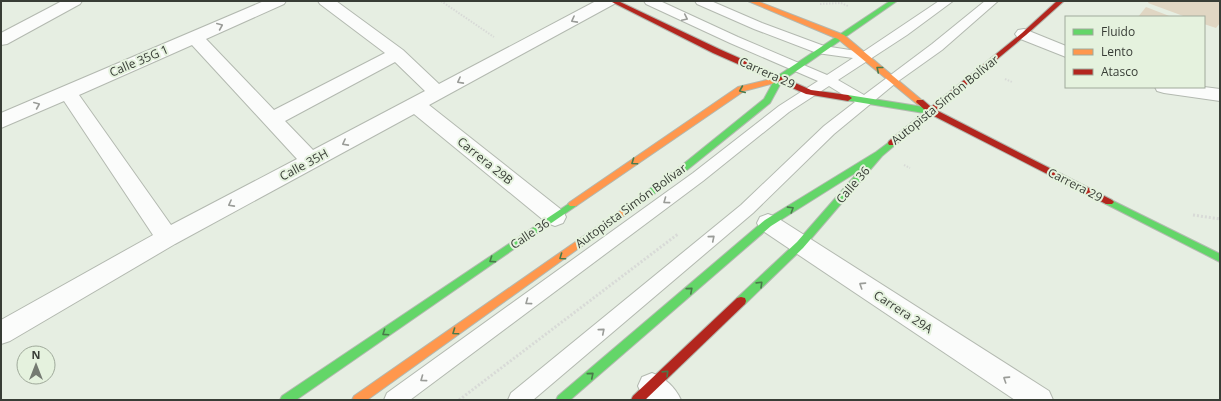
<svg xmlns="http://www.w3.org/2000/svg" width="1221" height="401" viewBox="0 0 1221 401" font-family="'Open Sans',sans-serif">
<rect width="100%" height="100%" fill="#e6eee2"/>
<g fill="#e0d6c3">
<path d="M1149,1h71v22l-4,5 -12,-4v-7h-18l-38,-14z"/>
<path d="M1146,7l26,10h-34z"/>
</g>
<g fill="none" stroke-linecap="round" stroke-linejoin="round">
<g stroke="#b3b9b0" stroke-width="2">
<path id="lane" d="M644,1h16l78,36 89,38 26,-17 -36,-5 -63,-24 -57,-25 -2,-3h16l51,22 62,23 39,6 76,-51h14l-46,34 -69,45 26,15 68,-51 53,-43h13l-56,49 -45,32 -63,52 -81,79 -220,187h-25l3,-7 230,-188 83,-79 31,-24 -26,-16 -40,26 -86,69 -293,219h-26l3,-7 306,-220 86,-67 39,-25 -88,-38 -84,-39z"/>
</g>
<g stroke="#b3b9b0" stroke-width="2">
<g id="street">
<path d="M62,1h20l-2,3 -73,40 -6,1v-12z"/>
<path d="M264,1h22l-2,3 -78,35 68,71 111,-57 -65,-49 -2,-3h18l67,49 36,34 157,-83h20l-2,3 -185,101 134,106 3,6 -3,6 -8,3 -8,-3 -133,-109 -239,130 -165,97 -9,3v-24l152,-85 -89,-134 -63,27v-15zM192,45l105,114 -126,66 -92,-130zM395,62l30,29 -112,59 -28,-29z"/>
<path d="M1024,29l42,17v11l-48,-19 -3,-4 3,-4z"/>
<path d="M1155,87h49l16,2v12l-56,-8 -7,-2z"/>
<path d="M768,214l8,3 273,174 4,9h-38l-255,-171 -3,-6 3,-6z"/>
<path d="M652,373c13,5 23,14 29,27h-33l-6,-5 -4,-9 4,-9z"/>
</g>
</g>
<g stroke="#b3b9b0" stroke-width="2">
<g id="fast">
<path d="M890,1h7l-115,80 -12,22 -83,67 -41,30h-6l-1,-2 1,-2 41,-30 83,-67 12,-22z"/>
<path d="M848,95l82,13 4,3 -4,3 -85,-14 -1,-2z"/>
<path d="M892,140l4,3 -1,2 -13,11 -79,92 -58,56 -4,1 -4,-1 -1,-3 1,-3 60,-56 63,-72 -89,56 -201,174h-14l2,-4 207,-176 111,-68z"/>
<path d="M1109,199l111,55v8l-114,-58 -2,-2 2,-2z"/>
<path d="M573,201l3,1 2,2 -2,2 -280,194h-16l2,-4z"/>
</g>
</g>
<g stroke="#b3b9b0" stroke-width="2">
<g id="slow">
<path d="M748,1h9l87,34 80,67 -4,3 -3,-1 -79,-65z"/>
<path d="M779,77h3v4l-38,10 -168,115h-6l-2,-2 2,-2 168,-115z"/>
<path d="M643,195l4,3 -1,2 -279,200h-15l2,-4z"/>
</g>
</g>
<g stroke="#b3b9b0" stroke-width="2">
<g id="jam">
<path d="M610,1h8l101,48 92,41 37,5 4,3 -4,3 -42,-7 -93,-41z"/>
<path d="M1057,1h7l-38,34 -90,75 176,90 2,2 -2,2h-6l-174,-89 -37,30h-6l-1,-2 1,-2 37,-30 -10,-9 1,-2h6l8,7 91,-74z"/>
<path d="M741,297l4,1 1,3 -1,3 -100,96h-14l2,-4 104,-98z"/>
</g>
</g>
<g stroke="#d8dad7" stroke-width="2" stroke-dasharray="1.5 1.5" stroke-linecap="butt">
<path d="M441,1l53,36"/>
<path d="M820,4l21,-1 7,3"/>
<path d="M1005,79l7,3"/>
<path d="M904,165l6,3"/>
</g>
<g stroke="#d8dad7" stroke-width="3" stroke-dasharray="2 2" stroke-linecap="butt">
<path d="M1193,215l27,4"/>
<path d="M459,400l219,-166"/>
</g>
<use href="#lane" fill="#fbfcfb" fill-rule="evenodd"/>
<use href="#street" fill="#fbfcfb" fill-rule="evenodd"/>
<use href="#fast" fill="#63d668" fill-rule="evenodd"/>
<use href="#slow" fill="#ff974d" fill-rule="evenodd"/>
<use href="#jam" fill="#b3261e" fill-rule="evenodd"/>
</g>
<defs><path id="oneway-chevron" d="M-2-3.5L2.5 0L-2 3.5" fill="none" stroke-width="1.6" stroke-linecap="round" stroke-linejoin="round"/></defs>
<g stroke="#9a9c98">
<use href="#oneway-chevron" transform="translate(685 18) rotate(25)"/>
<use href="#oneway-chevron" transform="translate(574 20) rotate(152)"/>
<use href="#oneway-chevron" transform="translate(220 26) rotate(-23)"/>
<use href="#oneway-chevron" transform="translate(460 81) rotate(152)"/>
<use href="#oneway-chevron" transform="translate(37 105) rotate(-23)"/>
<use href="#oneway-chevron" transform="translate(345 143) rotate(152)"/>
<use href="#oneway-chevron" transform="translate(666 201) rotate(144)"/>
<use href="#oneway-chevron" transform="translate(231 204) rotate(152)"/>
<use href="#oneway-chevron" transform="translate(712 238) rotate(-40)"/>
<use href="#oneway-chevron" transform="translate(862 285) rotate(-147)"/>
<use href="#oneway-chevron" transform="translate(528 302) rotate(144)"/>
<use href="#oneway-chevron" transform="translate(602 331) rotate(-40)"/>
<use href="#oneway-chevron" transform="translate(423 379) rotate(144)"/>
<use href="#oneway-chevron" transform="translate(1006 379) rotate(-147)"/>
</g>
<g stroke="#497a4a">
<use href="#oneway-chevron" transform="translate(879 69) rotate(-141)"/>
<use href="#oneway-chevron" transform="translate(742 90) rotate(157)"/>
<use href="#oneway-chevron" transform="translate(634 162) rotate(145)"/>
<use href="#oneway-chevron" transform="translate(791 209) rotate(-32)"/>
<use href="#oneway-chevron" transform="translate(562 257) rotate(145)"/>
<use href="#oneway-chevron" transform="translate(492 260) rotate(146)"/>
<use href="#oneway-chevron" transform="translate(760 284) rotate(-44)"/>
<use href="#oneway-chevron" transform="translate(690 290) rotate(-41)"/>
<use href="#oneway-chevron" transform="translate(455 332) rotate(145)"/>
<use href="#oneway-chevron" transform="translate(385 333) rotate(146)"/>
<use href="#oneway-chevron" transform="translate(666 373) rotate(-44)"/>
<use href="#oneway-chevron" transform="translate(591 375) rotate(-40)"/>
</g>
<g text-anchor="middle" stroke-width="4" stroke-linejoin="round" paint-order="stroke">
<g font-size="12" fill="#383d36" stroke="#e5f2de">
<text transform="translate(139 61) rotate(-23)" y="4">Calle 35G 1</text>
<text transform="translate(767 73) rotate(24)" y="4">Carrera 29</text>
<text transform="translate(945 100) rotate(-39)" y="4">Autopista Simón Bolívar</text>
<text transform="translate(485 161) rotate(39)" y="4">Carrera 29B</text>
<text transform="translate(304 165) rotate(-28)" y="4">Calle 35H</text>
<text transform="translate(853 185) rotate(-49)" y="4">Calle 36</text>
<text transform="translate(1075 185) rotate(27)" y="4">Carrera 29</text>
<text transform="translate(631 206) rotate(-36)" y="4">Autopista Simón Bolívar</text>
<text transform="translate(530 234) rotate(-34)" y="4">Calle 36</text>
<text transform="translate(903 312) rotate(33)" y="4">Carrera 29A</text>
</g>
</g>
<rect width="1221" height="401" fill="none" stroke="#383d36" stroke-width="4"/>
<rect x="1065" y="16" width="140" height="72" fill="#e5f2de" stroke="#a0aa9b"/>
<rect x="1073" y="29" width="20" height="6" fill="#63d668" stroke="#a0aa9b"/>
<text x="1101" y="36" font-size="12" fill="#383d36">Fluido</text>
<rect x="1073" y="49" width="20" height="6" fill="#ff974d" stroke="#a0aa9b"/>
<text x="1101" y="56" font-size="12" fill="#383d36">Lento</text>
<rect x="1073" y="69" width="20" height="6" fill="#b3261e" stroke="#a0aa9b"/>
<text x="1101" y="76" font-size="12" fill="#383d36">Atasco</text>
<g transform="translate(36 365)"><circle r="19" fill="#e5f2de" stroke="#a0aa9b"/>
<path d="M0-3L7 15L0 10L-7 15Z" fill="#757b72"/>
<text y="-6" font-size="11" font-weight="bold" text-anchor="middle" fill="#383d36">N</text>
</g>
</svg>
